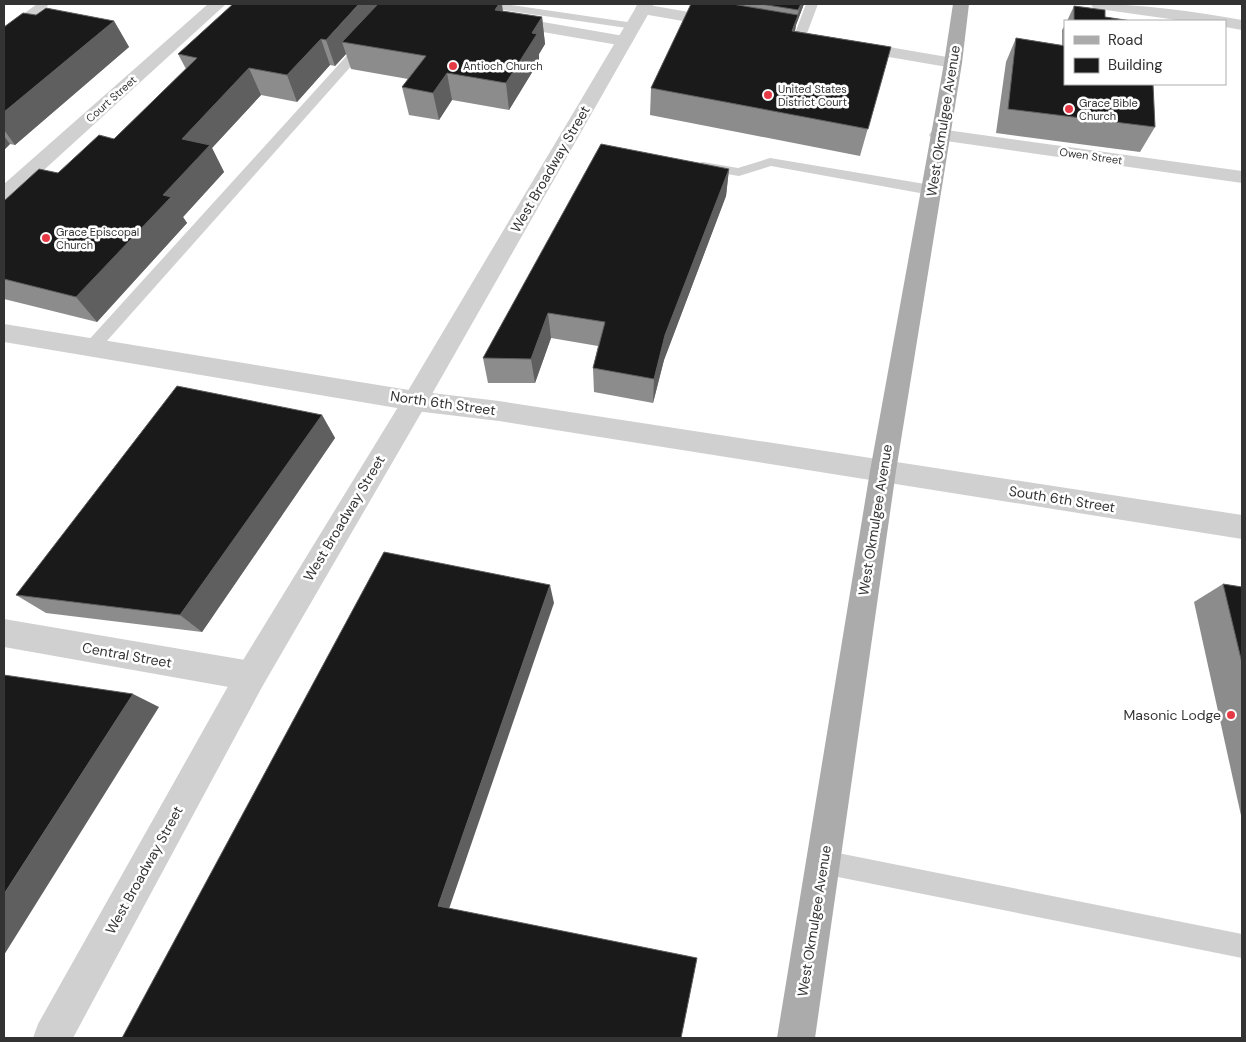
<svg xmlns="http://www.w3.org/2000/svg" width="1246" height="1042" viewBox="0 0 1246 1042" font-family="'DM Sans',sans-serif">
<rect width="100%" height="100%" fill="#fff"/>
<g fill="none" stroke-linecap="round" stroke-linejoin="round">
<g fill="#d0d0d0" fill-rule="evenodd">
<path d="M37,4h13l-42,31 -4,1v-8z"/>
<path d="M477,4h28l129,19 6,3 -6,3 -151,-22z"/>
<path d="M806,4h12l-12,32 -6,4 -6,-4z"/>
<path d="M365,39l6,4 -2,3 -271,305 -6,2 -6,-2 -2,-4 2,-4 275,-303z"/>
<path d="M770,158l161,27 5,2 2,3 -2,3 -5,2 -160,-29 -32,10 -36,-6 -5,-1 -2,-3 2,-3 5,-1 35,6z"/>
<path d="M823,850l419,84v24l-419,-84 -8,-4 -4,-8 4,-8z"/>
</g>
<g fill="#d0d0d0" fill-rule="evenodd">
<path d="M643,4l80,14 6,1 3,4 -3,4 -6,1 -86,-15 -2,-4 2,-4z"/>
<path d="M854,41l99,17 6,1 3,4 -3,4 -6,1 -105,-18 -3,-4 3,-4z"/>
</g>
<g fill="#d0d0d0" fill-rule="evenodd">
<path d="M208,4h18l-215,196 -7,2v-18z"/>
<path d="M1091,4c51,0 101,7 151,16v10l-17,-3v-6h-41l-85,-12 -6,-1z"/>
<path d="M508,16l116,20 6,1 3,4 -3,4 -6,1 -122,-21 -3,-4 3,-4z"/>
<path d="M939,129l303,42v12l-310,-44 -3,-4 3,-4z"/>
<path d="M4,324l411,67 84,10 743,114v24l-743,-118 -84,-10 -411,-69z"/>
<path d="M4,619l247,42 11,4 4,11 -4,11 -11,4 -247,-44z"/>
</g>
<path fill="#d0d0d0" fill-rule="evenodd" d="M638,4h16l-230,404 -162,279 -189,351h-40l5,-14 202,-359 166,-271z"/>
<path fill="#ababab" fill-rule="evenodd" d="M953,4h16l-7,59 -66,408 -81,567h-38l93,-567 74,-408z"/>
</g>
<g fill="#8c8c8c">
<path d="M691,4h113l-8,21 -1,6 96,16 -31,109 -210,-41 1,-27z"/>
<path d="M1074,6l31,11 27,4h-65z"/>
<path d="M503,11l39,6 3,27 -6,10v7l-30,49 -57,-10 -13,20 -30,-5 -7,-28 6,-8 -57,-10 -5,-15 -11,12 -5,-1 -33,37 -36,-7 -49,53 12,24 -41,45 4,6 -90,99 -93,-23v-98l54,-28 56,-34 72,-70 -8,-15z"/>
<path d="M114,21l15,26 -114,98 -5,-1 -6,6v-123z"/>
<path d="M1065,25v59l90,43 -15,25 -144,-19 10,-71 10,-24 46,7v-15z"/>
<path d="M729,169l-3,27 -62,164 -11,43 -59,-11 -1,-24 5,-22 -47,-8 -16,45h-47l-5,-25z"/>
<path d="M322,415l13,23 -133,194 -156,-19 -30,-18z"/>
<path d="M1223,584l19,3v233l-48,-218z"/>
</g>
<g fill="#5f5f5f">
<path d="M359,4h31l-48,38 4,12 -11,12 -9,-26z"/>
<path d="M499,4h3l3,23 -10,-17z"/>
<path d="M801,4h3l-8,21 -3,17 -1,-11z"/>
<path d="M542,17l3,27 -6,10v7l-30,49 -3,-27 26,-50z"/>
<path d="M114,21l15,26 -114,98 -11,-15v-18z"/>
<path d="M321,39l9,26 -33,37 -10,-27z"/>
<path d="M249,68l12,27 -49,53 12,24 -41,45 4,6 -90,99 -21,-25 87,-102 19,-56z"/>
<path d="M447,73l5,27 -13,20 -6,-27z"/>
<path d="M4,136l6,8 -6,6z"/>
<path d="M729,169l-3,27 -62,164 -11,43 1,-24 11,-44z"/>
<path d="M548,313l3,25 -16,45 -4,-24z"/>
<path d="M322,415l13,23 -133,194 -22,-17z"/>
<path d="M550,585l4,18 -105,306 -11,-3z"/>
<path d="M133,694l26,13 -155,248v-61z"/>
</g>
<g fill="#1a1a1a" stroke="#5f5f5f">
<path d="M233,4h126l-33,36 -5,-1 -34,36 -38,-7 -67,71 28,6 -47,50 8,2 -95,100 -72,-18v-78l35,-32 19,4 41,-38 15,4 83,-81 -19,-4z"/>
<path d="M378,4h121l-4,6 47,7 -10,16 5,1 -31,49 -59,-10 -14,20 -31,-6 24,-31 -84,-14z"/>
<path d="M691,4h41l66,11 -6,16 99,16 -23,82 -217,-41z"/>
<path d="M761,4h40l-3,6z"/>
<path d="M1074,6l31,4v7l27,4h-58z"/>
<path d="M46,8l68,13 -110,91v-85l19,-14 13,2z"/>
<path d="M1016,38l49,8v38h88l2,43 -147,-18z"/>
<path d="M601,144l128,25 -64,166 -11,44 -61,-11 12,-46 -57,-9 -17,46 -48,-1z"/>
<path d="M177,386l145,29 -142,200 -164,-20z"/>
<path d="M384,552l166,33 -112,321 259,52 -16,80h-559z"/>
<path d="M1223,584l19,3v76z"/>
<path d="M4,675l129,19 -129,200z"/>
</g>
<g fill="#e63946" stroke="#fff" stroke-width="2">
<circle cx="453" cy="66" r="5"/>
<circle cx="768" cy="95" r="5"/>
<circle cx="1069" cy="109" r="5"/>
<circle cx="46" cy="238" r="5"/>
<circle cx="1231" cy="715" r="5"/>
</g>
<g text-anchor="middle" stroke-width="5" stroke-linejoin="round" paint-order="stroke">
<g font-size="11" fill="#333" stroke="#fff" text-anchor="start">
<text x="463" y="70">Antioch Church</text>
<text x="778" y="93">United States<tspan x="778" dy="13">District Court</tspan></text>
<text x="1079" y="107">Grace Bible<tspan x="1079" dy="13">Church</tspan></text>
<text x="56" y="236">Grace Episcopal<tspan x="56" dy="13">Church</tspan></text>
</g>
<g font-size="11" fill="#333" stroke="#fff">
<text transform="translate(111 99) rotate(-42)" y="4">Court Street</text>
<text transform="translate(1091 156) rotate(8)" y="4">Owen Street</text>
</g>
<g font-size="14" fill="#333" stroke="#fff">
<text transform="translate(943 121) rotate(-81)" y="5">West Okmulgee Avenue</text>
<text transform="translate(550 169) rotate(-60)" y="5">West Broadway Street</text>
<text transform="translate(443 403) rotate(8)" y="5">North 6th Street</text>
<text transform="translate(1062 499) rotate(9)" y="5">South 6th Street</text>
<text transform="translate(344 518) rotate(-59)" y="5">West Broadway Street</text>
<text transform="translate(875 520) rotate(-81)" y="5">West Okmulgee Avenue</text>
<text transform="translate(127 655) rotate(10)" y="5">Central Street</text>
<text transform="translate(144 870) rotate(-61)" y="5">West Broadway Street</text>
<text transform="translate(814 921) rotate(-81)" y="5">West Okmulgee Avenue</text>
</g>
<g font-size="14" fill="#333" stroke="#fff" text-anchor="end">
<text x="1221" y="720">Masonic Lodge</text>
</g>
</g>
<rect width="1246" height="1042" fill="none" stroke="#333333" stroke-width="10"/>
<rect x="1064" y="20" width="162" height="65" fill="#ffffff" stroke="#adadad"/>
<rect x="1074" y="36" width="25" height="8" fill="#ababab" stroke="#adadad"/>
<text x="1108" y="45" font-size="15" fill="#333333">Road</text>
<rect x="1074" y="58" width="25" height="15" fill="#1a1a1a" stroke="#adadad"/>
<text x="1108" y="70" font-size="15" fill="#333333">Building</text>
</svg>
